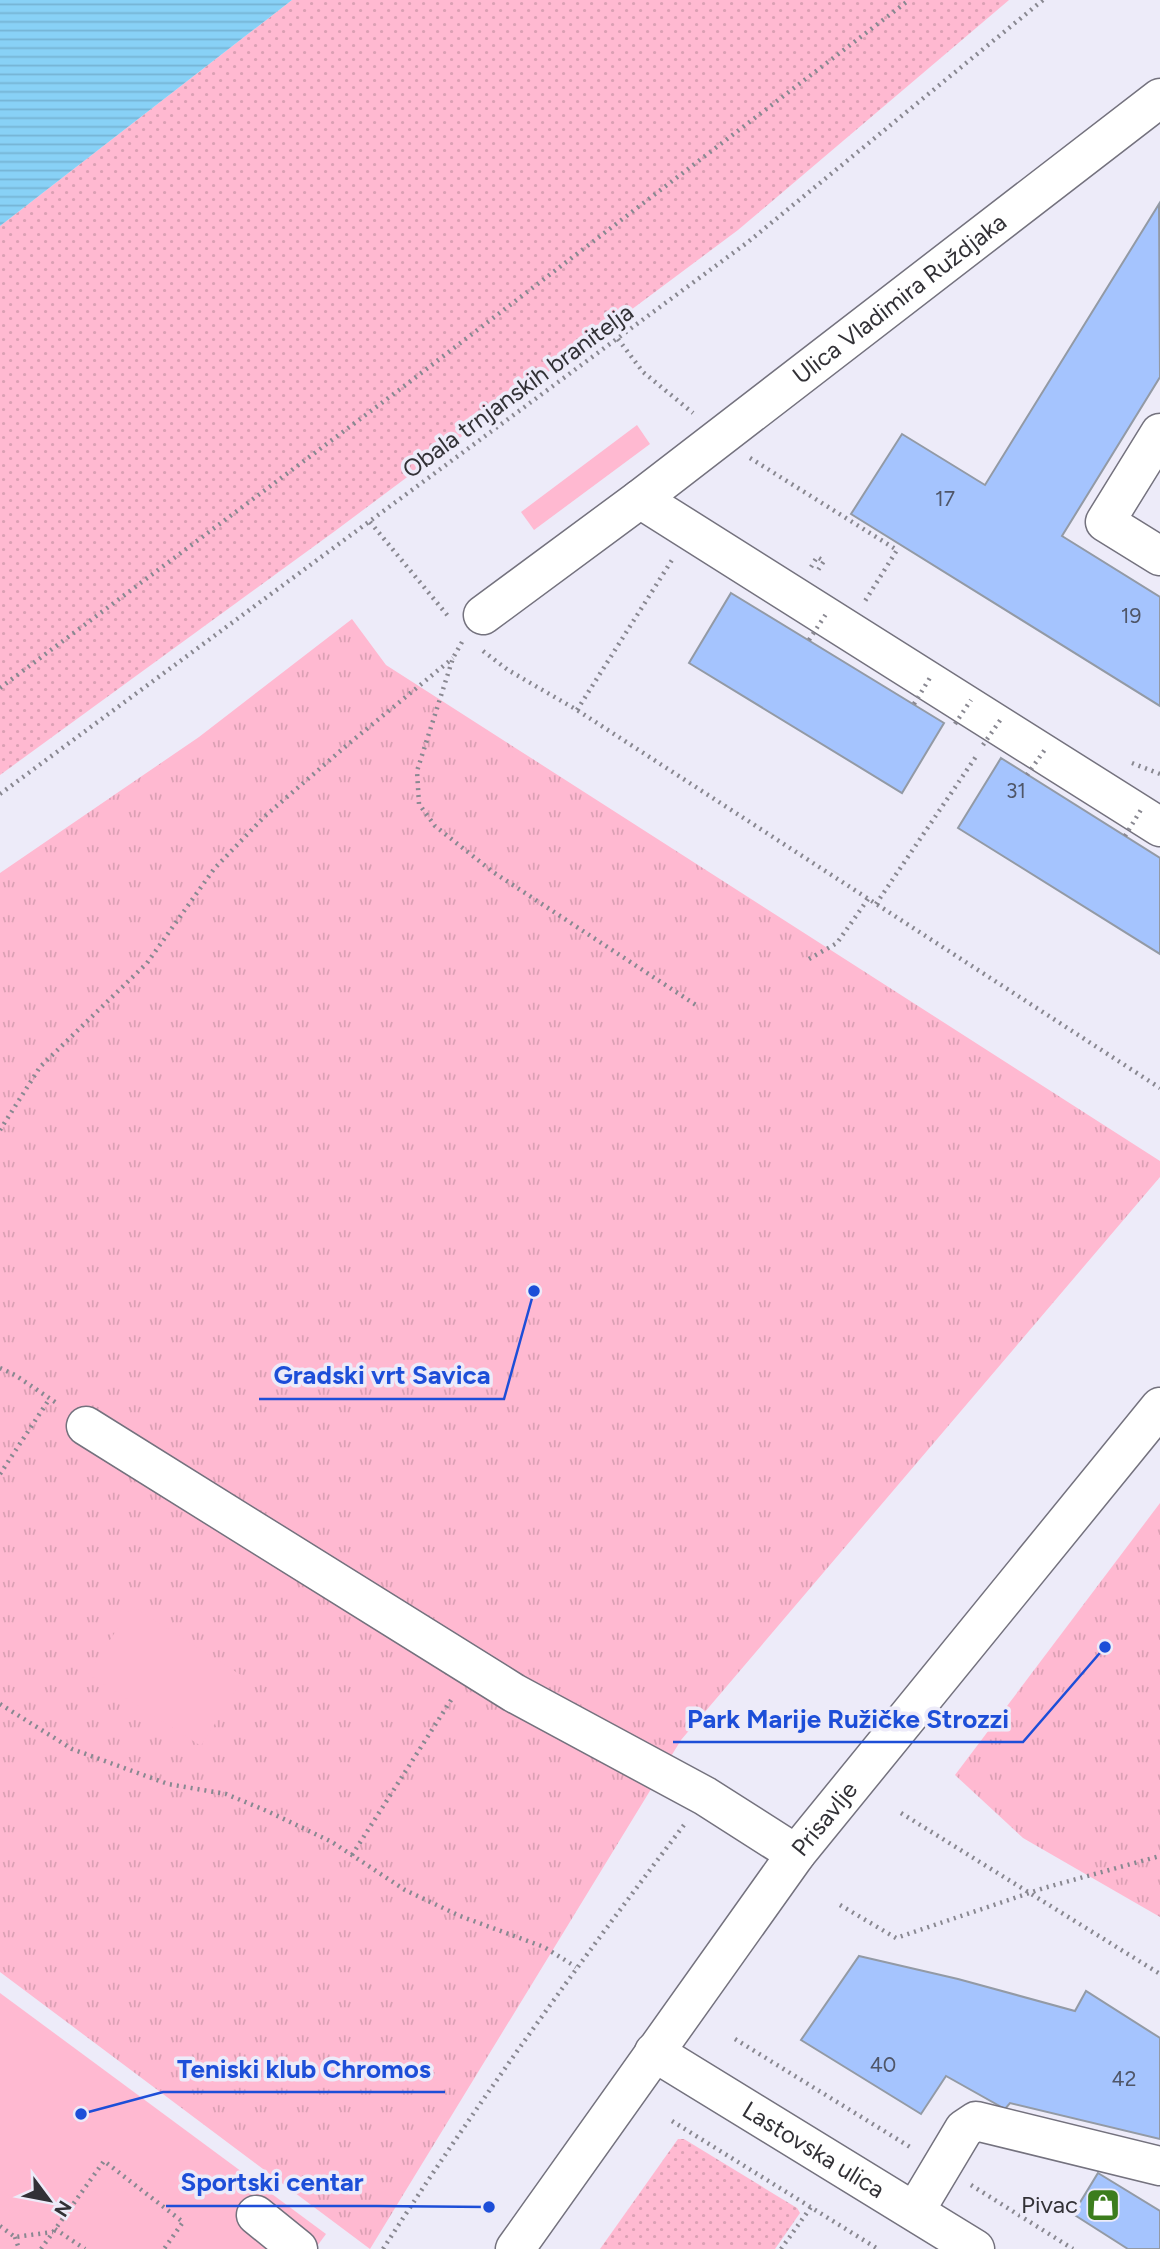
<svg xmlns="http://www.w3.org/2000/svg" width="1160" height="2249" viewBox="0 0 1160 2249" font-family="Figtree,sans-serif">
<defs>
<pattern id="grass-dots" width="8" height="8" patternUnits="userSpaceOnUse" patternTransform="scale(1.75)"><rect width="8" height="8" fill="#ffb9d1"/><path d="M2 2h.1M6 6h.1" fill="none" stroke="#dba0b4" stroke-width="1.8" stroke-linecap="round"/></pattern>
<pattern id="park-tufts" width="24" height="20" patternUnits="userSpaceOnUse" patternTransform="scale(1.75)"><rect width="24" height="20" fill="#ffb9d1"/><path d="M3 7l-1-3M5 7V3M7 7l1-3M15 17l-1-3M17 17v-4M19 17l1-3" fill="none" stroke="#dba0b4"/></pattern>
<pattern id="water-rules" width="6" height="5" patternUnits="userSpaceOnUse" patternTransform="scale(1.75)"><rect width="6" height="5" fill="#88d1f6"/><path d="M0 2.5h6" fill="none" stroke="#76b4d4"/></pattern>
</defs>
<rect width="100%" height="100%" fill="#edebf9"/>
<g fill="url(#grass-dots)">
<path d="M292,0h717l-271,230 -403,301 -335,244v-549z"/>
<path d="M678,2139h6l113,69 3,5 -25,36h-175z"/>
</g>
<g fill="url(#park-tufts)">
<path d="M352,619l34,46 774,496v16l-479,563 -311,509 -370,-277v-1099l199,-136z"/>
<path d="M1160,1503v414l-137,-79 -68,-63z"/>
</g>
<g fill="#ffb9d1">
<path d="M637,425l13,19 -116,86 -13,-18z"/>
<path d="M132,1606l112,71 -43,69 -113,-72z"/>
<path d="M0,1993l326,241 -11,15h-315z"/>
</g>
<path fill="url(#water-rules)" d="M0,0h292l-292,226z"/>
<g fill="#a5c4fe" stroke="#939aa5" stroke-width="2">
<path d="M1159,204l1,173 -98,159 98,61v109l-309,-192 51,-80 83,51z"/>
<path d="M731,593l213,130 -42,70 -213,-130z"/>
<path d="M1001,758l159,100v96l-202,-126z"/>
<path d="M859,1956l99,23 117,32 11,-20 74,47v101l-150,-36 -5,6 -59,-33 -25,38 -120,-74z"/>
<path d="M1098,2173l62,38v38h-32l-55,-35z"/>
</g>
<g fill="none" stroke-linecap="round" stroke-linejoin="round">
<g stroke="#74727e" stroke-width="41">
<g id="minor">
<path d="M1160,433l-55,89 55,34"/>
<path d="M640,499l520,328"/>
<path id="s1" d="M483,615l157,-116 520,-401"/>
<path d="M86,1426l428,267 191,103 91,58"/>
<path id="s2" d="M654,2052l321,197"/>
<path d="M915,2211l49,-82 12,-8 184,45"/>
<path d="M256,2215l42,34"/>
<path id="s3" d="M515,2249l281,-395 364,-447"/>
</g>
</g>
<g stroke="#898891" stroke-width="4.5" stroke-dasharray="2 5" stroke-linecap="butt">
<path d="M618,339l25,33 50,41"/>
<path d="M750,458l147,92 -32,51"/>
<path d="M370,522l78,94"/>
<path d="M811,567l6,-10 7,4 -6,9"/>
<path d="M462,642l-9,16 -36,113 2,33 16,22 58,46 206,135"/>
<path d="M483,651l25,19 69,40 583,378"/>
<path d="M0,688l399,-298 510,-390"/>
<path d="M577,710l95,-150"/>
<path d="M1132,763l28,11"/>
<path d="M0,794l748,-552 295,-242"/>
<path d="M876,904l101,-149"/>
<path d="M809,959l28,-16 31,-44"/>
<path d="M0,1130l40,-63 107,-104 67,-94 50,-52 82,-71 107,-88"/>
<path d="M0,1368l15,7 43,29"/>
<path d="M0,1474l50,-76"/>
<path d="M0,1704l72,45 96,35 58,10 41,17 65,31 73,48 55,26 84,31 32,20"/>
<path d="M901,1813l259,161"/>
<path d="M352,1855l101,-158"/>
<path d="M840,1905l56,33 148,-50 116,-32"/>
<path d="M735,2039l175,108"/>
<path d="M672,2121l206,128"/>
<path d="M971,2185l102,64"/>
<path d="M0,2226l15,11 38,-5"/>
<path d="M55,2229l30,20"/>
<path d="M15,2237l4,12"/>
<path d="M41,2249l63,-88 79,61 -19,27"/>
<path d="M383,2249c94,-146 196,-286 301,-424"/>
<path d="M781,2249l30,-42"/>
</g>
<use href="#minor" stroke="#fff" stroke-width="38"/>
<g stroke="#898891" stroke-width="4.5" stroke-dasharray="2 5" stroke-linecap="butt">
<path d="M809,640l19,-29"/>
<path d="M914,704l17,-28"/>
<path d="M955,724l16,-24"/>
<path d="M983,745l18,-26"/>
<path d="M1027,775l19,-27"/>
<path d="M1125,836l17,-28"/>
</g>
</g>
<defs>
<g id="shop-square" transform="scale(1.75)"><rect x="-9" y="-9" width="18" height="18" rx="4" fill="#3c7d1d" stroke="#edebf9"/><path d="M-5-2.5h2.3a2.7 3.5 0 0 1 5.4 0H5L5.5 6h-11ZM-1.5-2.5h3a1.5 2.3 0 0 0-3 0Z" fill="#fff"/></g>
</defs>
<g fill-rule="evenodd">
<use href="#shop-square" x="1103" y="2205"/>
</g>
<g text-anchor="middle" stroke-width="7" stroke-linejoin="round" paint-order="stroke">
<g font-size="21" fill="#4f5668">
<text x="945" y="506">17</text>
<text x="1131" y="623">19</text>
<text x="1016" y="798">31</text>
<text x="883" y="2072">40</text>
<text x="1124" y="2086">42</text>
</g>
<g font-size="24" fill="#323136" stroke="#edebf9">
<text dy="8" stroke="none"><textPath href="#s1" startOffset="523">Ulica Vladimira Ruždjaka</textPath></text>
<text transform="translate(518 391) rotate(-36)" y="8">Obala trnjanskih branitelja</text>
<text dy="8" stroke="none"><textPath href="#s3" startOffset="530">Prisavlje</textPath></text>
<text dy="8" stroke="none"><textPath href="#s2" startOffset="187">Lastovska ulica</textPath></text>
</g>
<g font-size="24" fill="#323136" stroke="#edebf9" text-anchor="end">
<text x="1078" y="2213">Pivac</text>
</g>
</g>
<path fill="none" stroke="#1d4ed8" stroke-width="2.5" d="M534 1291L504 1399H259M1105 1647L1023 1742H673M81 2114L163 2092H445M489 2207L377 2206H166"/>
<g fill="#1d4ed8" stroke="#edebf9" stroke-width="2.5">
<circle cx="534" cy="1291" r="7"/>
<circle cx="1105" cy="1647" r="7"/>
<circle cx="81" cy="2114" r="7"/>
<circle cx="489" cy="2207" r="7"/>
</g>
<g font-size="26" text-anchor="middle" font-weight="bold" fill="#1d4ed8" stroke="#edebf9" stroke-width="7" stroke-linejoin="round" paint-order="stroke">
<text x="382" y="1384">Gradski vrt Savica</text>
<text x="848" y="1728">Park Marije Ružičke Strozzi</text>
<text x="304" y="2078">Teniski klub Chromos</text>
<text x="272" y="2191">Sportski centar</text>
</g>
<g transform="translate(49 2200) rotate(122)" stroke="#edebf9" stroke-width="5" paint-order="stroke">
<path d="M0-5L12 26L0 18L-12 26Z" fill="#323136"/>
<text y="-10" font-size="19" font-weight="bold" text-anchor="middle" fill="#323136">N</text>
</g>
</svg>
